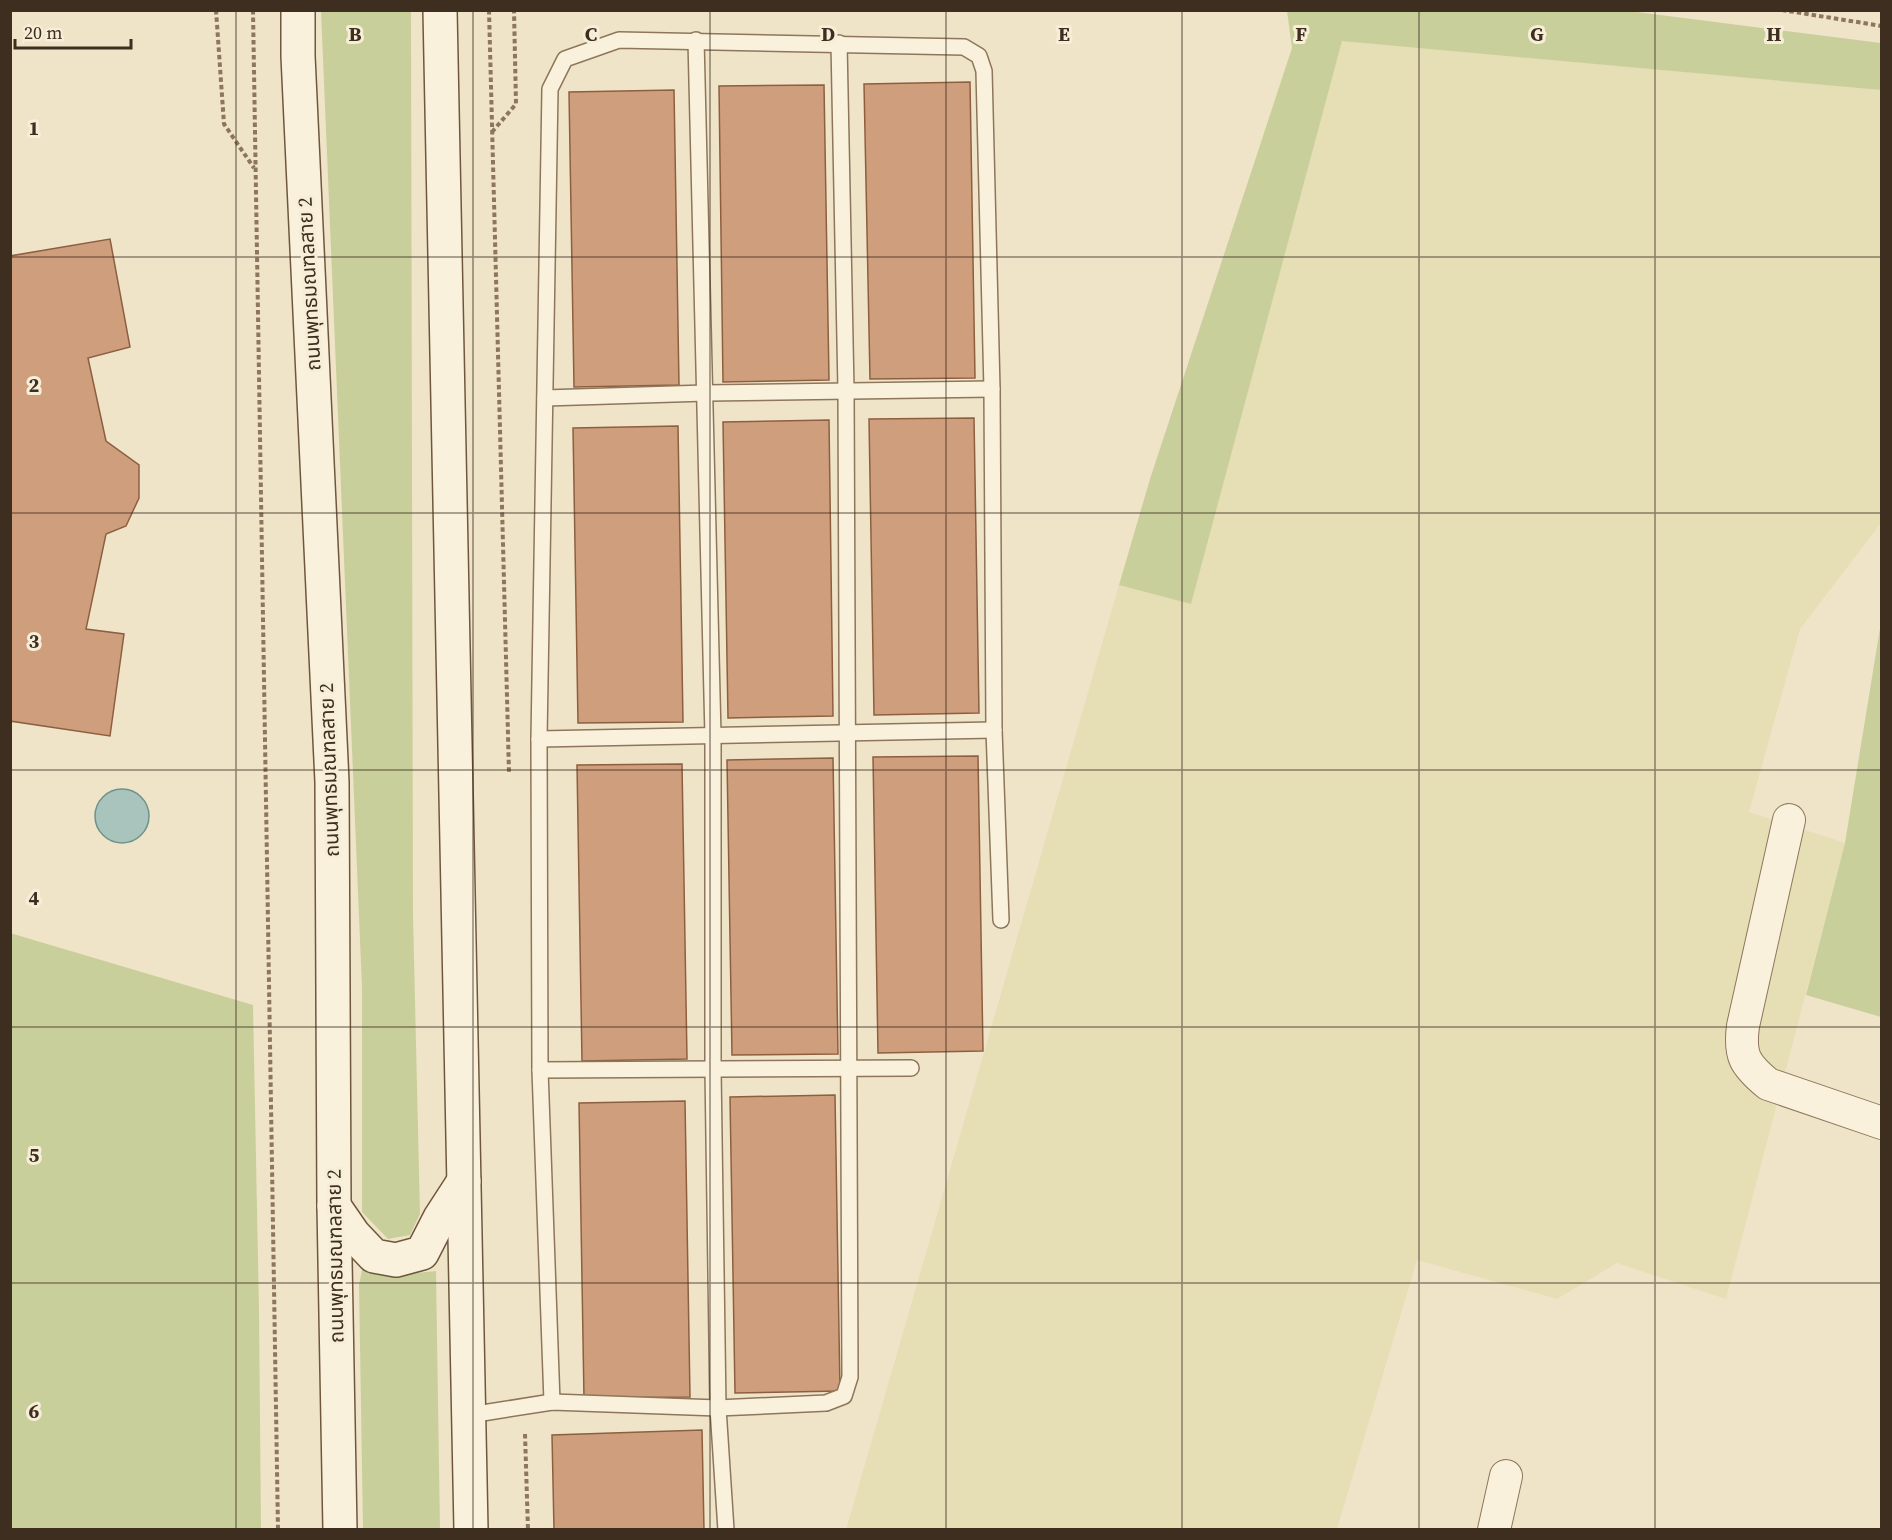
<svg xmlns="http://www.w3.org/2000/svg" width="1892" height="1540" viewBox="0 0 1892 1540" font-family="'Source Serif 4','Noto Sans Thai',serif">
<rect width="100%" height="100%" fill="#f0e4c8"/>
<path fill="#e6deb5" d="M1342,40l539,50v433l-81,106 -51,183 96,31 -119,456 -109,-36 -60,36 -140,-39 -80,269 -491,1 273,-945 72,18z"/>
<g fill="#c9cf9b">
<path d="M1621,10l260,33v47l-539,-49 -151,563 -72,-19 31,-106 142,-431 -5,-37z"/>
<path d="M321,11h90l2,904 7,299 -10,21 -22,4 -26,-27v-224z"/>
<path d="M1881,622l1,395h-1l-75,-22 39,-152z"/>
<path d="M10,933l243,72 6,305 2,219h-250z"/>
<path d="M362,1270l24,6 50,-5 4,258h-77l-4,-244z"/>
</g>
<circle fill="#a9c4bc" stroke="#6f938a" stroke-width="1.5" cx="122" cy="816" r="27"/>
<g fill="#cf9f7d" stroke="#8d5f41" stroke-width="1.5">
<path d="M970,82l5,296 -105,1 -6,-295z"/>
<path d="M824,85l5,295 -106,2 -4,-296z"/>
<path d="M674,90l5,295 -105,2 -5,-295z"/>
<path d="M110,239l20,108 -42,11 18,83 33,24v33l-13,28 -20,8 -20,95 38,5 -14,102 -100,-15v-465z"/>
<path d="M974,418l5,295 -105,2 -5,-296z"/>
<path d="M829,420l4,296 -105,2 -5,-296z"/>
<path d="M678,426l5,296 -105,1 -5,-295z"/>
<path d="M978,756l5,295 -105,2 -5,-296z"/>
<path d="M833,758l5,296 -106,1 -5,-295z"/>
<path d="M682,764l5,295 -105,2 -5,-296z"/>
<path d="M835,1095l5,296 -105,2 -5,-296z"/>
<path d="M685,1101l5,296 -106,1 -5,-295z"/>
<path d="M702,1430l2,100h-150l-2,-95z"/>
</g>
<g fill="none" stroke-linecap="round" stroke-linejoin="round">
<g stroke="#8d765c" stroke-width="18">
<g id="lane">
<path d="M696,40l17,696v334l5,338 8,122"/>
<path d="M545,398l161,-5 286,-4"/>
<path d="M539,739l455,-9"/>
<path d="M540,1070l371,-2"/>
<path d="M552,1402l-12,-332 -1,-331 11,-650 15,-30 54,-19 345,7 15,9 5,15 8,318 2,341 7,190"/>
<path d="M470,1415l82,-13 166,6 108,-5 18,-7 6,-19 -4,-987 -7,-347"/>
</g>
</g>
<g stroke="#8d765c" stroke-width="34">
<g id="street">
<path d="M1789,820l-46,206c-4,30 2,39 25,58l114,39"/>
<path d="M1494,1530l12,-54"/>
</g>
</g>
<g stroke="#6f573f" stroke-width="36">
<g id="secondary">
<path d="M298,10v46l34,726 2,424 6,324"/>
<path d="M440,10l31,1520"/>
<path d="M334,1206l20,29 20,21 22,4 26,-7 18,-35 24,-37"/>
</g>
</g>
<g stroke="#8d765c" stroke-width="4" stroke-dasharray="4.5 3" stroke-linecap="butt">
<path d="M216,10l8,114 30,44"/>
<path d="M253,10l25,1520"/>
<path d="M489,10l20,763"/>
<path d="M1782,10l100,16"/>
<path d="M492,132l24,-28 -2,-94"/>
<path d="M525,1434l3,96"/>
</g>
<use href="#lane" stroke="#faf1dc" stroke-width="15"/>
<use href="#street" stroke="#faf1dc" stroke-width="32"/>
<use href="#secondary" stroke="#faf1dc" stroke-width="33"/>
</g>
<path fill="none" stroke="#3d2e20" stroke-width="1.5" stroke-opacity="0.55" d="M236,10v1520M473,10v1520M710,10v1520M946,10v1520M1182,10v1520M1419,10v1520M1655,10v1520M10,257h1872M10,513h1872M10,770h1872M10,1027h1872M10,1283h1872"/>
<g text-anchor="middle" stroke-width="6" stroke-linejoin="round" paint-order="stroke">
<g font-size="20" fill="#3d2e20" stroke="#f7eed8">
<text transform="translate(309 284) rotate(-93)" y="7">ถนนพุทธมณฑลสาย 2</text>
<text transform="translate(329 770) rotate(-92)" y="7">ถนนพุทธมณฑลสาย 2</text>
<text transform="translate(335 1256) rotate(-91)" y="7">ถนนพุทธมณฑลสาย 2</text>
</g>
</g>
<g font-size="20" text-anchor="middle" font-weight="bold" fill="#3d2e20" stroke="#f7eed8" stroke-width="6" stroke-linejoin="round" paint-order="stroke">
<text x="355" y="41">B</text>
<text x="591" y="41">C</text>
<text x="828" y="41">D</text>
<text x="1064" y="41">E</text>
<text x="1301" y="41">F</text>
<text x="1537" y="41">G</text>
<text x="1774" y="41">H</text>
<text x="34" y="135">1</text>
<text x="34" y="392">2</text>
<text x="34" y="648">3</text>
<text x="34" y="905">4</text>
<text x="34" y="1162">5</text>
<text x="34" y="1418">6</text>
</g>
<rect width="1892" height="1540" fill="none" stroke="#3d2e20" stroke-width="24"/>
<path d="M15 39v9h116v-9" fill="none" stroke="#3d2e20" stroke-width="3"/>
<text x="24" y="39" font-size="18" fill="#3d2e20" stroke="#f7eed8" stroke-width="4.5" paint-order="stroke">20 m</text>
</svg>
